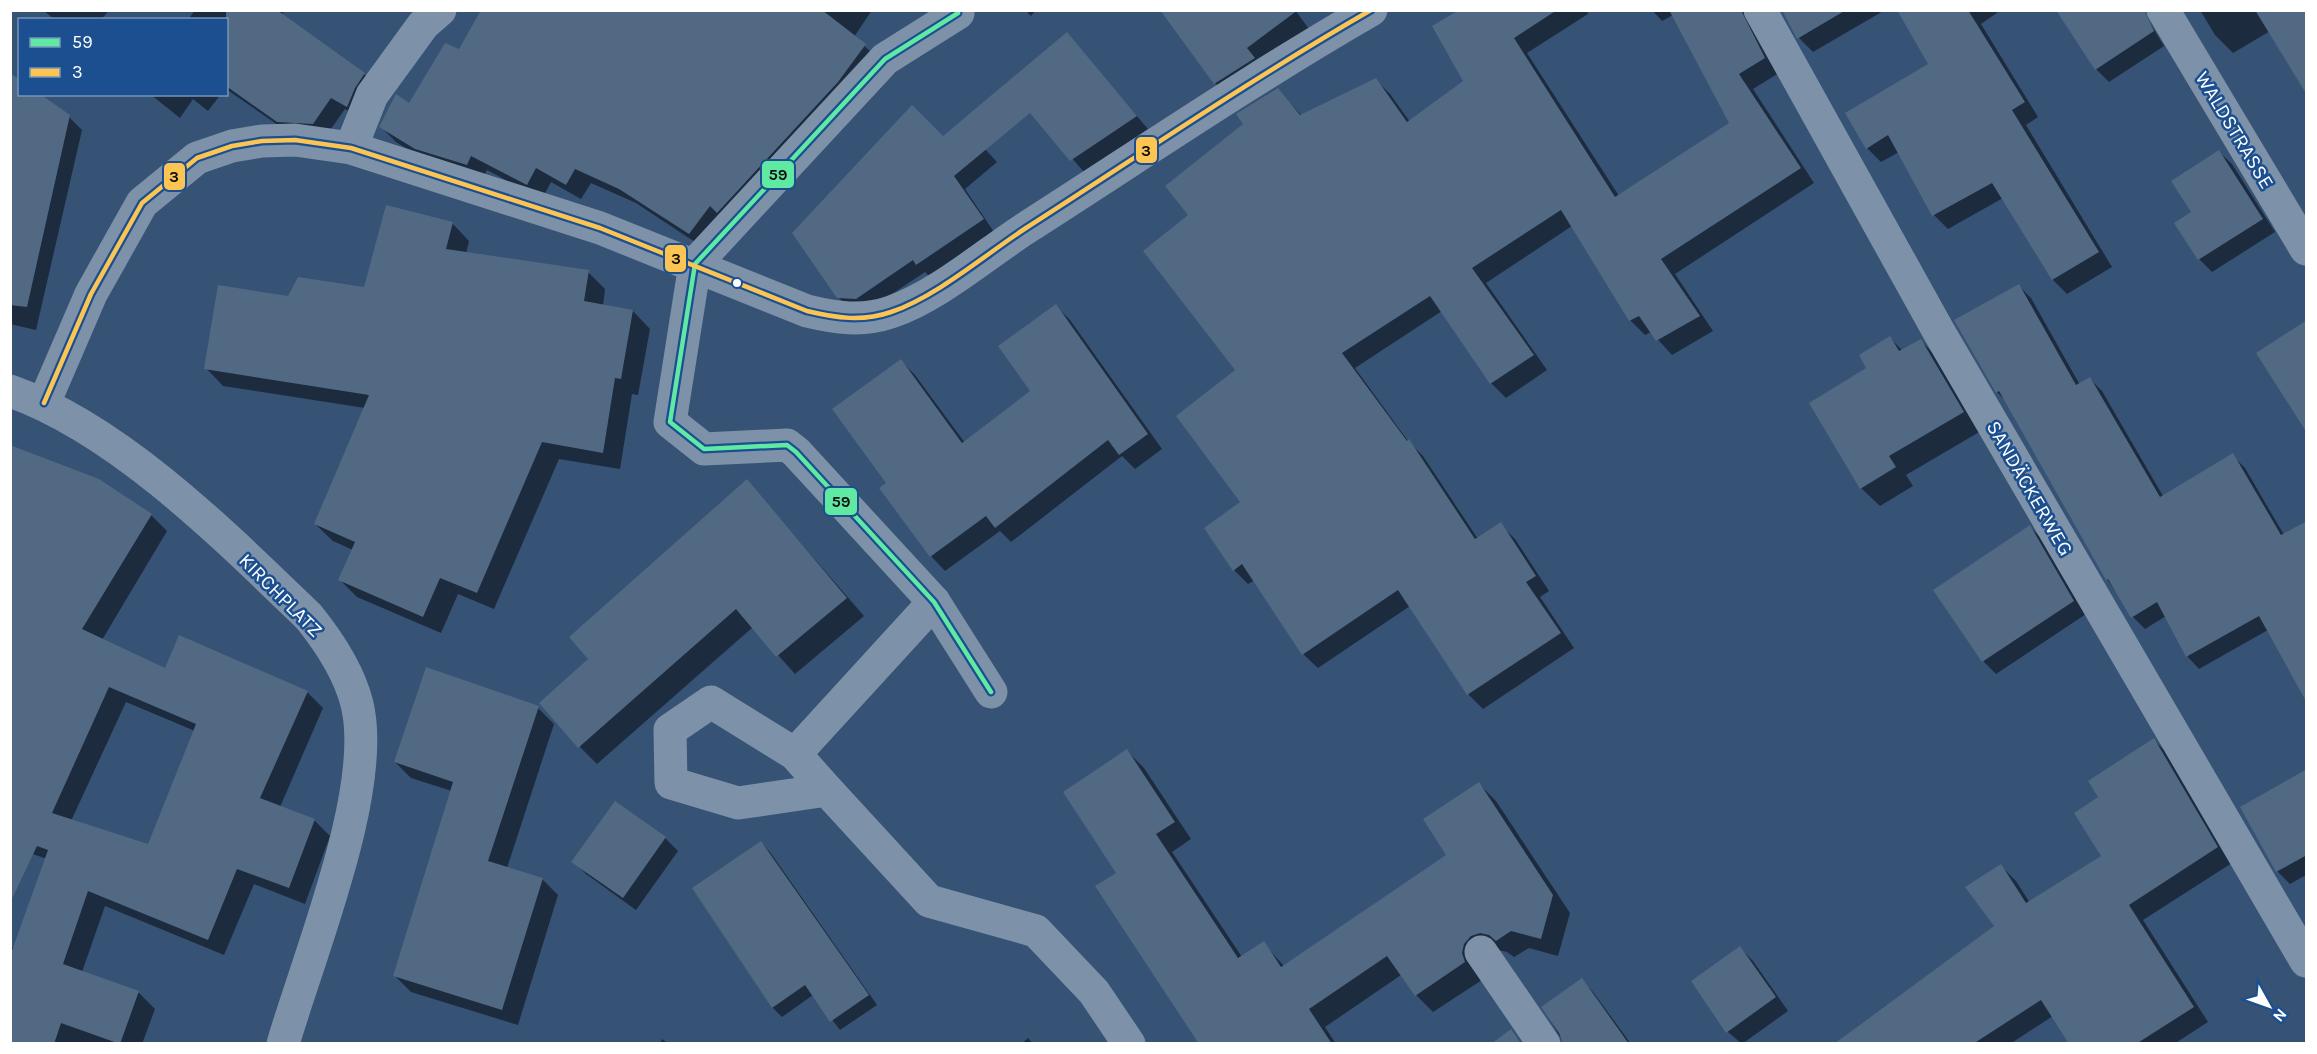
<svg xmlns="http://www.w3.org/2000/svg" width="2317" height="1054" viewBox="0 0 2317 1054" font-family="Karla,sans-serif">
<rect width="100%" height="100%" fill="#365274"/>
<g fill="#0007" fill-rule="evenodd">
<path d="M43,10h66l-8,10h-46z"/>
<path d="M195,10h90l-4,6 83,58 13,13 -17,32 -15,-10 -19,27 -35,-2 -65,-45v-69h-38z"/>
<path d="M539,10h333l-18,27 26,23 -176,188 -68,-45 -45,-20 -10,16 -30,-17 -9,17 -55,-29 -5,10 -50,-16 -36,-22 -15,-15 28,-22 50,-54z"/>
<path d="M1025,10h11l-5,6z"/>
<path d="M1162,10h133l14,19 -78,70 -16,-16z"/>
<path d="M1462,10h124l2,4 -61,39 92,143 112,-72 -58,-109 -11,6 -10,-11h110l17,63 -26,16 61,94 -139,91 38,57 -41,24 -21,-23 -6,3 -15,-15 -58,-94 -86,57 61,87 -41,28 -15,-15 -49,-72 -87,57 53,73 15,15 55,83 22,-15 15,15 34,52 -9,6 34,51 -91,61 -15,-15 -58,-88 -92,62 -15,-14 -48,-74 -7,4 -14,-14 8,-67 -5,-132 -47,-156 55,-90 33,-35 24,26 74,-36 14,14 20,28 55,-41z"/>
<path d="M1783,10h102l-72,42 -14,-14z"/>
<path d="M1898,10h103l-20,14 57,93 -12,8 86,142 -45,27 -14,-14 -50,-82 -55,31 -14,-14 -35,-63 -18,10 -14,-14 63,-83z"/>
<path d="M2142,10l22,36 -55,36 -13,-13z"/>
<path d="M2200,10h106l-73,43 -18,-18z"/>
<path d="M1087,58l61,71 -64,43 -59,-68z"/>
<path d="M10,75l10,19 49,23 13,13 -46,200 -26,-6z"/>
<path d="M221,94l-13,17 -15,-12 -13,19 -30,-24z"/>
<path d="M972,135l25,27 -32,27 29,43 -65,44 -4,-4 -57,38 -18,-1 -12,-12 105,-159z"/>
<path d="M2219,152l13,12 43,68 -63,40 -13,-13 -6,-46z"/>
<path d="M452,223l17,18 -3,13 122,18 17,17 -2,17 30,5 17,18 -12,66 -6,-1 -12,75 -61,-10 -65,150 -36,-15 -17,39 -84,-36 -17,-17 13,-30 -20,-9 -18,-17 50,-116 -142,-22 -17,-18 83,-70 77,-9z"/>
<path d="M2019,286l12,12 49,87 10,-6 12,12 61,105 69,-41 13,13 39,67 -16,95 -69,39 -12,-13 -21,-40 -21,13 -12,-12 -26,-38 -43,-74 1,-1 -58,-102 -10,-10z"/>
<path d="M1056,306l14,14 92,129 -27,20 -13,-13 -111,86 -11,-11 -55,40 -14,-15 -43,-73 13,-122 14,14 50,68 67,-52z"/>
<path d="M1890,338l13,13 18,-10 18,18 42,72 -75,44 7,11 -33,20 -19,-18 7,-119z"/>
<path d="M747,481l117,135 -69,58 -42,-47 -156,137 -17,-17 10,-88z"/>
<path d="M151,515l16,16 -65,109 63,30 142,22 16,16 -43,99 34,13 16,16 -25,68 -51,-20 -30,71 -119,-49 -23,66 57,21 16,16 -13,35h-132v-97l5,1 32,-89 -37,-13v-137zM126,702l69,29 -46,115 -78,-25z"/>
<path d="M2030,527l13,13 43,74 -90,60 -13,-13z"/>
<path d="M538,708l16,16 -47,144 35,11 16,16 -40,130 -107,-33 -16,-16 57,-185 -41,-13 -16,-16z"/>
<path d="M2154,740l15,15 63,108 -89,57 65,102 -34,22h-103l-18,-28 -43,28h-173l159,-117 5,-61 15,15 14,22 73,-47 -3,-59z"/>
<path d="M1127,751l17,17 47,71 -19,13 70,105 21,-14 21,23 164,-111 31,-71 17,17 74,112 -12,43 -29,-8 -15,9 -7,-5 -9,-2 -16,30 -49,32 -17,-17 -15,-20 -76,52 11,17h-134l-84,-171z"/>
<path d="M2306,789v86l-16,9 -12,-12 -36,-64z"/>
<path d="M615,803l50,35 13,13 -42,59 -50,-36 -13,-13z"/>
<path d="M761,843l9,9 107,153 -37,25 -27,-35 -31,22 -9,-9 -79,-119z"/>
<path d="M1740,948l13,13 35,50 -46,33 -14,-12z"/>
<path d="M1582,980l11,12 38,52h-67l-21,-37z"/>
<path d="M1028,1038l5,6h-12z"/>
<path d="M662,1039l7,5h-9z"/>
</g>
<g fill="#526984" fill-rule="evenodd">
<path d="M226,10h51l88,63 -10,15 -8,19 -16,-9 -18,26 -36,-2 -51,-36z"/>
<path d="M481,10h341l44,34 -28,38 -121,131 -7,-7 -21,28 -70,-45 -44,-20 -9,16 -30,-17 -9,17 -56,-29 -4,9 -52,-16 -36,-22 17,-33 13,9 36,-60 14,6z"/>
<path d="M1160,10h138l-51,38 8,10 -41,26z"/>
<path d="M1459,10h98l-43,28 101,159 114,-74 -60,-113h72l24,48 -26,16 62,94 -140,91 39,57 -44,25 -17,-25 -10,5 -68,-111 -89,58 62,87 -44,29 -60,-88 -88,57 65,88 2,-2 66,100 26,-17 35,54 -10,6 35,51 -94,62 -69,-105 -96,65 -60,-91 -9,7 -29,-43 36,-26 -64,-86 59,-46 -92,-119 45,-36 -23,-29 78,-62 -7,-10 42,-26 22,27 76,-37 31,44 56,-41 -31,-55z"/>
<path d="M1782,10h64l-49,29z"/>
<path d="M1897,10h71l57,92 -13,8 87,142 -47,28 -60,-97 -60,33 -44,-81 -22,14 -21,-36 83,-49z"/>
<path d="M2056,10h88l10,21 -59,39z"/>
<path d="M2255,10h52v85z"/>
<path d="M1067,32l70,84 -67,45 -40,-48 -76,63 30,43 -68,46 -3,-5 -57,39 -19,-1 -45,-65 120,-128 31,31z"/>
<path d="M10,73l10,7v14h20l30,21 -43,192 -17,-2z"/>
<path d="M2219,150l44,69 -65,41 -24,-37 17,-11 -20,-31z"/>
<path d="M386,205l67,17 -7,27 143,21 -5,31 49,9 -12,69 -6,-1 -12,75 -61,-11 -65,151 -37,-15 -17,39 -85,-37 17,-38 -41,-18 55,-129 -165,-26 14,-84 70,11 10,-19 66,10z"/>
<path d="M2019,284l57,101 14,-8 70,120 73,-44 48,82 26,-14v182l-48,-87 -73,41 -29,-55 -26,16 -23,-39 -2,1 -107,-189 -3,2 -42,-73z"/>
<path d="M1056,304l92,130 -29,21 -11,-15 -113,88 -9,-12 -56,41 -51,-69 7,-5 -54,-74 69,-50 61,84 68,-52 -32,-45z"/>
<path d="M2307,320v113l-51,-80z"/>
<path d="M1890,336l9,15 22,-12 43,73 -75,44 7,11 -36,22 -51,-86 57,-35 -7,-13z"/>
<path d="M10,445l89,34 53,35 -70,115 83,39 14,-33 129,56 -48,107 55,21 -26,69 -52,-19 -29,71 -120,-49 -25,73 76,27 -19,53 -59,-21 -7,21h-44v-88l38,-106 -11,-4 -27,57zM109,687l87,37 -48,120 -96,-31z"/>
<path d="M747,479l100,119 -71,59 -40,-48 -158,139 -39,-45 49,-44 -19,-22z"/>
<path d="M2030,525l44,76 -92,61 -49,-72z"/>
<path d="M426,667l113,39 -51,155 55,17 -41,132 -109,-34 60,-194 -59,-20z"/>
<path d="M2154,738l64,109 -89,58 65,102 -58,37h-67l-28,-44 -68,44h-139l160,-118 -29,-39 36,-23 25,39 75,-47 -27,-43 24,-16 -10,-16z"/>
<path d="M1127,749l48,73 -19,12 82,124 26,-17 17,26 165,-112 -23,-36 56,-37 74,113 -12,44 -30,-8 -15,10 -7,-6 -9,-2 -9,3 -7,8 -2,9 3,9 -50,34 -28,-40 -78,53 23,35h-133l-104,-158 21,-13 -53,-81z"/>
<path d="M2307,769v86l-31,17 -36,-65z"/>
<path d="M615,801l51,36 -43,61 -52,-36z"/>
<path d="M761,841l108,154 -39,27 -25,-37 -33,23 -80,-120z"/>
<path d="M1740,946l36,51 -50,36 -35,-52z"/>
<path d="M1582,978l47,66h-66l-4,-11 -18,-26z"/>
<path d="M1511,1029l10,15h-30z"/>
</g>
<g fill="none" stroke-linecap="round" stroke-linejoin="round">
<g stroke="#7d92a8" stroke-width="33">
<path d="M1760,10l179,322 367,629"/>
<path d="M2163,10l143,239"/>
<path d="M958,13l-73,46 -190,205 -25,158 34,27 83,-4 9,7 138,150 57,90"/>
<path d="M351,148l21,-53 51,-70 17,-15"/>
<path d="M10,391c109,38 217,147 299,226 21,26 40,55 48,87 21,86 -49,253 -74,340"/>
<path d="M44,403l47,-109 51,-91 55,-45 35,-12 30,-5 33,-1 56,8 249,80 207,83c29,7 55,11 84,1 45,-15 95,-58 135,-84 114,-73 227,-150 345,-218"/>
<path d="M795,754l139,-152"/>
<path d="M827,790l-32,-36 -84,-52 -41,28 1,53 67,20 89,-13 102,111 107,30 58,61 35,52"/>
<path d="M1481,952l63,92"/>
</g>
<g stroke="#1b4f8f" stroke-width="9">
<path id="bus-1" d="M958,13l-73,46 -190,205 -25,158 34,27 83,-4 9,7 138,150 57,90"/>
</g>
<g stroke="#1b4f8f" stroke-width="9">
<path id="bus-2" d="M44,403l47,-109 51,-91 55,-45 35,-12 30,-5 33,-1 56,8 249,80 207,83c29,7 55,11 84,1 45,-15 95,-58 135,-84 114,-73 227,-150 345,-218"/>
</g>
<use href="#bus-1" stroke="#60e9a3" stroke-width="4.5"/>
<use href="#bus-2" stroke="#fcc553" stroke-width="4.5"/>
</g>
<circle fill="#fff" stroke="#1b4f8f" stroke-width="2" cx="737" cy="283" r="5"/>
<g text-anchor="middle" stroke-width="5" stroke-linejoin="round" paint-order="stroke">
<g font-size="20" fill="#fff" stroke="#1b4f8f">
<text transform="translate(2235 130) rotate(59)" y="7">WALDSTRASSE</text>
<text transform="translate(2030 488) rotate(60)" y="7">SANDÄCKERWEG</text>
<text transform="translate(281 595) rotate(45)" y="7">KIRCHPLATZ</text>
</g>
</g>
<g stroke="#1b4f8f" stroke-width="2">
<rect x="1135" y="136" width="23" height="28" rx="6" fill="#fcc553"/>
<rect x="761" y="160" width="34" height="29" rx="6" fill="#60e9a3"/>
<rect x="163" y="162" width="23" height="29" rx="6" fill="#fcc553"/>
<rect x="664" y="244" width="23" height="29" rx="6" fill="#fcc553"/>
<rect x="824" y="487" width="34" height="29" rx="6" fill="#60e9a3"/>
</g>
<g font-size="16" text-anchor="middle" font-weight="bold" fill="#111">
<text x="1146" y="156">3</text>
<text x="778" y="180">59</text>
<text x="174" y="182">3</text>
<text x="676" y="264">3</text>
<text x="841" y="507">59</text>
</g>
<rect width="2317" height="1054" fill="none" stroke="#ffffff" stroke-width="24"/>
<rect x="18" y="18" width="210" height="78" fill="#1b4f8f" stroke="#7695bc" stroke-width="1.5"/>
<rect x="30" y="38" width="30" height="9" fill="#60e9a3" stroke="#7695bc" stroke-width="1.5"/>
<text x="72" y="48" font-size="18" fill="#ffffff">59</text>
<rect x="30" y="68" width="30" height="9" fill="#fcc553" stroke="#7695bc" stroke-width="1.5"/>
<text x="72" y="78" font-size="18" fill="#ffffff">3</text>
<g transform="translate(2269 1006) rotate(130)" stroke="#1b4f8f" stroke-width="4.5" paint-order="stroke">
<path d="M0-4.5L10 22L0 15L-10 22Z" fill="#ffffff"/>
<text y="-9" font-size="16" font-weight="bold" text-anchor="middle" fill="#ffffff">N</text>
</g>
</svg>
